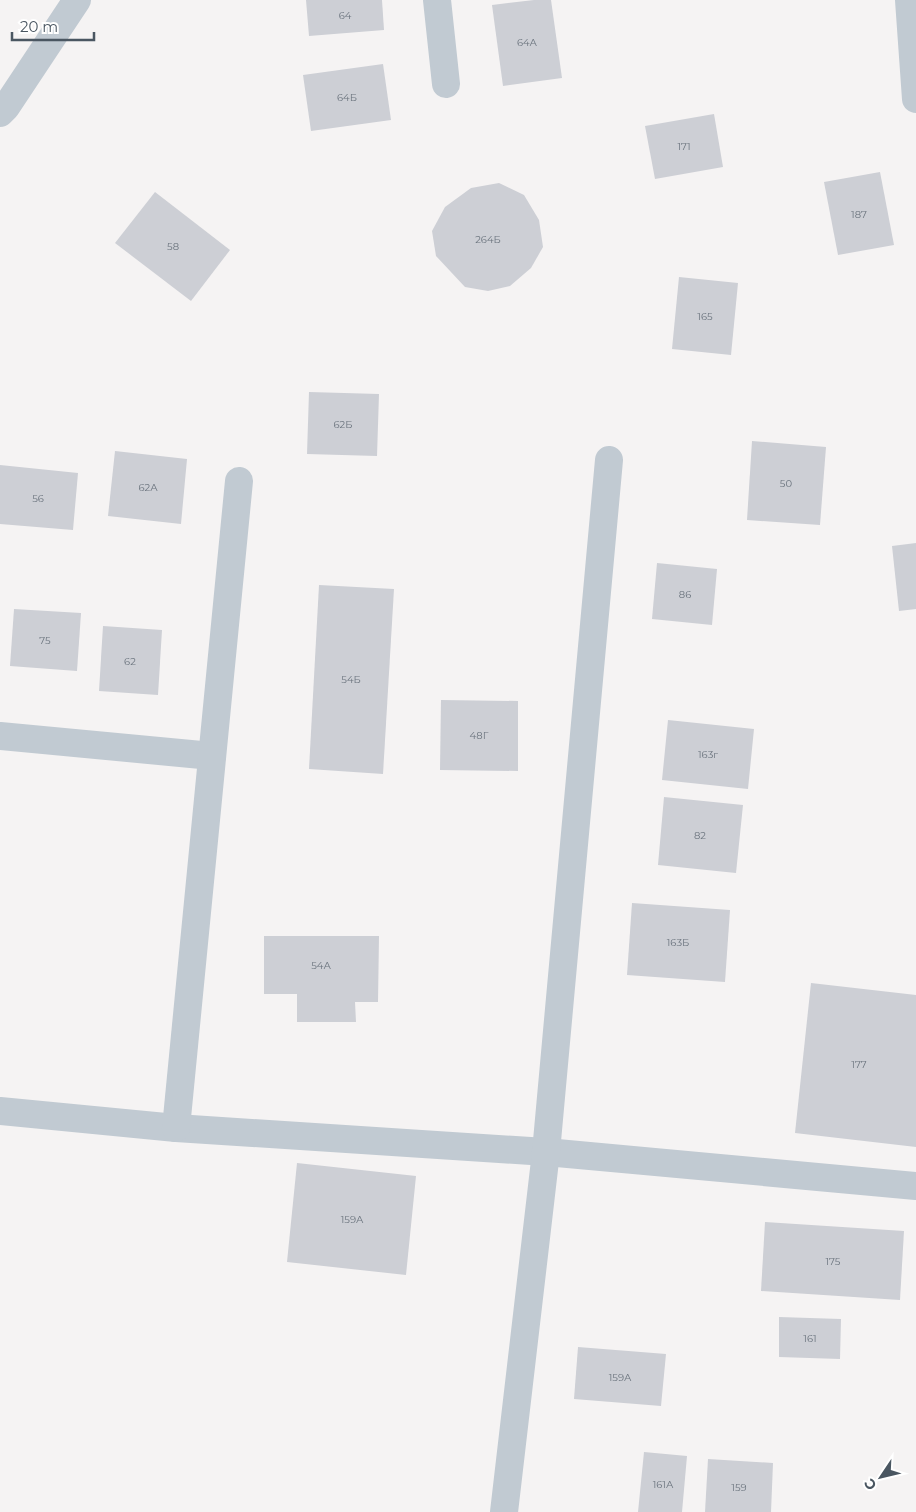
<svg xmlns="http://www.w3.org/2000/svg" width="916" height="1512" viewBox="0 0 916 1512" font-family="Montserrat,sans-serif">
<rect width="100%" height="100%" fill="#f5f3f3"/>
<g fill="#cdcfd5">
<path d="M306,0h76l2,30 -75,6z"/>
<path d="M534,0h17l11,78 -59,8 -11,-81z"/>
<path d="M383,64l8,56 -80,11 -8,-56z"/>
<path d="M714,114l9,53 -68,12 -10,-53z"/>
<path d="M880,172l14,73 -56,10 -14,-73z"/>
<path d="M499,183l25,12 15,25 4,27 -12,21 -21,18 -22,5 -23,-4 -29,-31 -4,-25 13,-24 26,-19z"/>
<path d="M155,192l75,58 -39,51 -76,-58z"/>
<path d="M679,277l59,6 -7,72 -59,-6z"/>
<path d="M309,392l70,2 -2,62 -70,-2z"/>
<path d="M752,441l74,6 -6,78 -73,-5z"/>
<path d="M115,451l72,8 -6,65 -73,-8z"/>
<path d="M0,465l78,8 -5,57 -73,-6z"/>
<path d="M916,543v66l-17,2 -7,-65z"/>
<path d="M657,563l60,6 -5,56 -60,-6z"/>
<path d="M319,585l75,4 -11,185 -74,-5z"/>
<path d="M14,609l67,4 -4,58 -67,-5z"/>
<path d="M103,626l59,4 -4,65 -59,-4z"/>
<path d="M441,700l77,1v70l-78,-1z"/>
<path d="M668,720l86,9 -6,60 -86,-9z"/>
<path d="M664,797l79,8 -7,68 -78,-8z"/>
<path d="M632,903l98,7 -5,72 -98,-7z"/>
<path d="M264,936h115l-1,66h-23l1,20h-59v-28h-33z"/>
<path d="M811,983l105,12v152l-121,-14z"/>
<path d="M297,1163l119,13 -10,99 -119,-13z"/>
<path d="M765,1222l139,9 -4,69 -139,-9z"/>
<path d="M779,1317l62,2 -1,40 -61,-2z"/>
<path d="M578,1347l88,7 -5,52 -87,-7z"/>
<path d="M644,1452l43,4 -5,56h-44z"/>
<path d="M708,1459l65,4 -2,49h-66z"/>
</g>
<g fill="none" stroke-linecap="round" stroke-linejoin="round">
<g stroke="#c1cad2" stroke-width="28">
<path d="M437,0l9,84"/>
<path d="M909,0l7,99"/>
<path d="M0,113l6,-6 71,-107"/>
<path d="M0,736l212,20"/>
<path d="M0,1111l176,17 370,24 370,34"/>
<path d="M176,1128l63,-647"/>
<path d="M504,1512l42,-360 63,-692"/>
</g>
</g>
<g text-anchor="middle" stroke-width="4.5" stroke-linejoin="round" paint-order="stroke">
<g font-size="10" fill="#6b747e">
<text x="345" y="19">64</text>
<text x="527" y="46">64А</text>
<text x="347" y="101">64Б</text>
<text x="684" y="150">171</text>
<text x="859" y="218">187</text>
<text x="488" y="243">264Б</text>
<text x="173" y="250">58</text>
<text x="705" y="320">165</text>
<text x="343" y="428">62Б</text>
<text x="786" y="487">50</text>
<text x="148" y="491">62А</text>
<text x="38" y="502">56</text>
<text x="685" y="598">86</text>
<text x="45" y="644">75</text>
<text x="130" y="665">62</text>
<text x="351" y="683">54Б</text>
<text x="479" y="739">48Г</text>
<text x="708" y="758">163г</text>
<text x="700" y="839">82</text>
<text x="678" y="946">163Б</text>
<text x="321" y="969">54А</text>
<text x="859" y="1068">177</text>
<text x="352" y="1223">159А</text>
<text x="833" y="1265">175</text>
<text x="810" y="1342">161</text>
<text x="620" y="1381">159А</text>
<text x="663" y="1488">161А</text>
<text x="739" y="1491">159</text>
</g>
</g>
<g transform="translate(881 1477) rotate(235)" stroke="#ffffff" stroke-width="4" paint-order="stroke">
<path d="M0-4L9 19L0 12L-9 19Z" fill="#4a5661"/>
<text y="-8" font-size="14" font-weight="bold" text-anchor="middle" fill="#4a5661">С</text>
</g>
<path d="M12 32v8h82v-8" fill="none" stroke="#4a5661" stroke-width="2.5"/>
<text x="20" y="32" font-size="15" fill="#4a5661" stroke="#ffffff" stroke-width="4" paint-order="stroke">20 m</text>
</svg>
